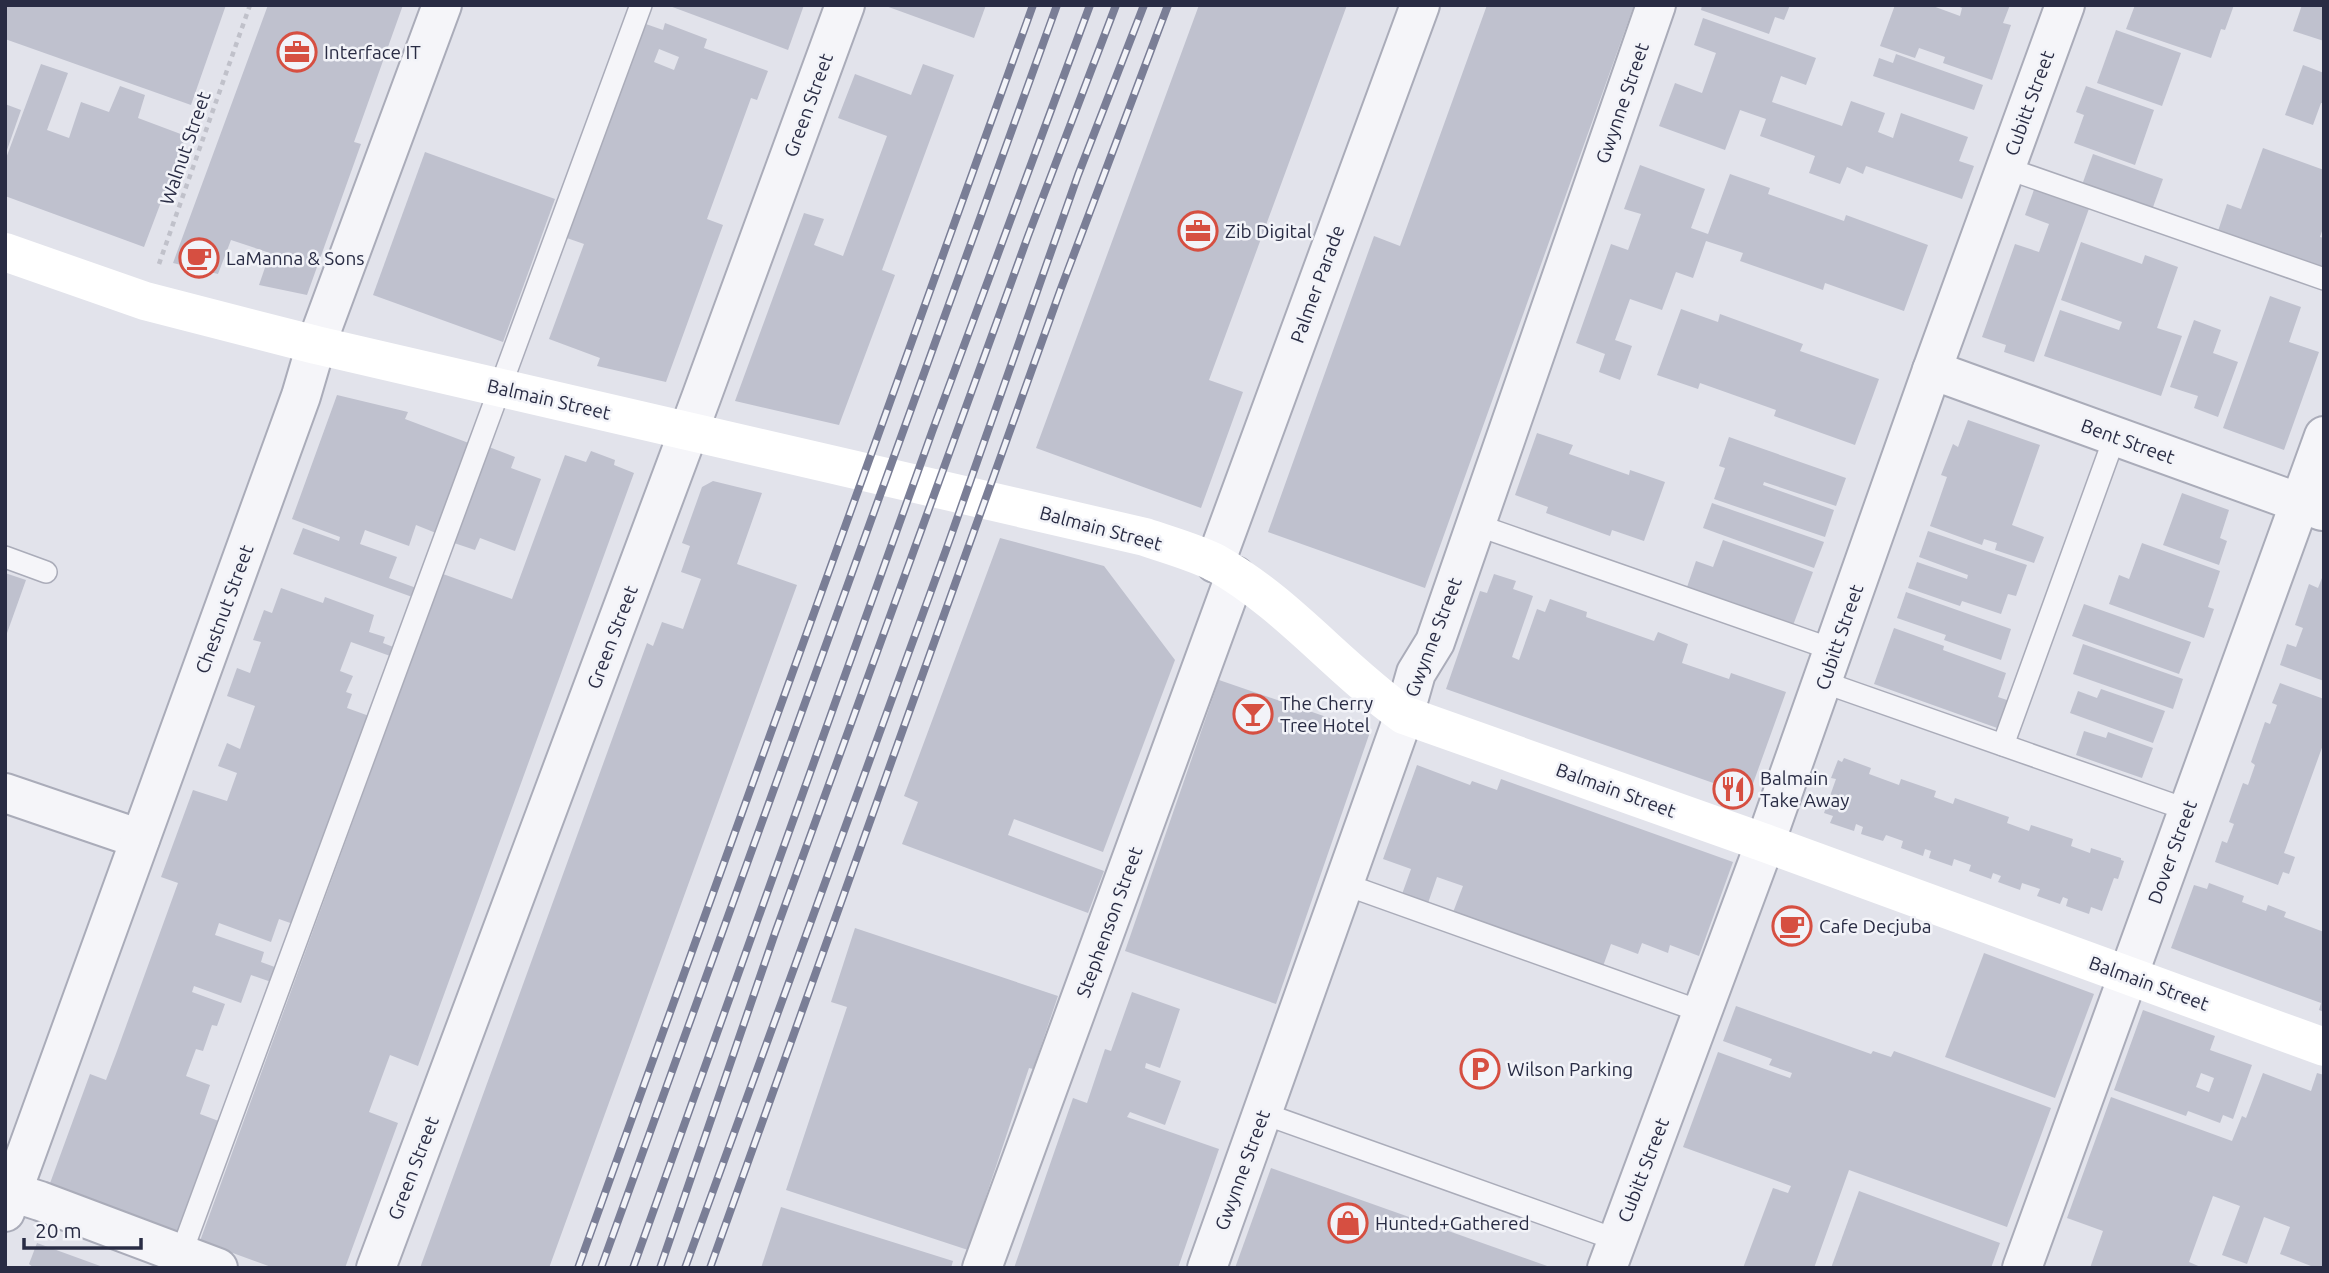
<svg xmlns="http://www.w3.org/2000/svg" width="2329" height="1273" viewBox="0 0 2329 1273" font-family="Ubuntu,sans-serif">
<rect width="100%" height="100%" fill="#e2e3eb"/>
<g fill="#bfc1ce" fill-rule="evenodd">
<path d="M5,5h221l-35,100 -186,-66z"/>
<path d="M268,5h135l-49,137 7,2 -54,151 -48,-10 11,-32 -39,-13 -13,34 -45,-11z"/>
<path d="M667,5h137l-16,45z"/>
<path d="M883,5h103l-12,33z"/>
<path d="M1199,5h148l-138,375 34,12 -42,116 -165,-60z"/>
<path d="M1487,5h147l-209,583 -157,-56 106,-296 26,10z"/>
<path d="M1702,5h88l-6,15 -9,-3 -6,17 -68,-24z"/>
<path d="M1895,5h35l30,11 2,-8 -7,-3h55l-7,18 8,2 -19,55 -49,-17 2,-6 -26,-9 -4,10 -35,-12z"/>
<path d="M2135,5h99l-9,25 -4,-1 -10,29 -85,-29z"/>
<path d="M2302,5h22v36l-31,-10z"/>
<path d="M1703,18l113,40 -10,27 -25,-9 -9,26 70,24 9,-25 34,12 -7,19 15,6 8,-25 67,24 -9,24 15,5 -12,33 -96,-33 -3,8 -16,-7 -7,17 -31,-11 6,-17 -55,-20 6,-17 -26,-9 -15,40 -66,-24 16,-43 27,10 14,-40 -22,-8z"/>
<path d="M643,23l20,7 2,-7 42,16 -3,9 64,23 -11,29 -6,-2 -44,121 16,6 -57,157 -69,-16 3,-8 -51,-19 35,-95 -20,-7zM659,49l20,8 -5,13 -20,-8z"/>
<path d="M2116,30l65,23 -19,53 -65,-23z"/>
<path d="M1896,54l87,31 -9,25 -101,-34 6,-18 14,5z"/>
<path d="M41,64l27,9 -21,57 22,8 12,-36 28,10 11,-26 25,9 -7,23 48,18 -42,111 -139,-51v-35z"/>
<path d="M923,64l31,11 -72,195 13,5 -56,150 -104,-24 69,-188 20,6 -10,26 29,11 44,-120 -49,-18 17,-44 56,21z"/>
<path d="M2303,65l21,8v30h-3l-8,22 -28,-10z"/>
<path d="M2086,86l68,24 -19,55 -61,-22 10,-28 -8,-3z"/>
<path d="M5,104l16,6 -15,43h-1z"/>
<path d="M2263,148l61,22v55l-4,12 4,1v26l-3,6 -104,-36 10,-30 14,5z"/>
<path d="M425,152l130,47 -52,143 -130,-47z"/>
<path d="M2093,154l70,25 -11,31 -70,-25z"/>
<path d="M1640,165l65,24 -14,39 17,6 22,-60 40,14 -2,6 76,27 2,-6 82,30 -24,66 -79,-28 -2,7 -83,-29 3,-8 -37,-12 -13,37 -17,-6 -14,38 -32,-11 -15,41 17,6 -12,34 -21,-8 6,-18 -29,-11 35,-99 17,6 13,-36 -17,-5z"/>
<path d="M2036,184l55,19 -57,159 -30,-10 2,-7 -24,-8 33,-93 24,8 10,-28 -24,-9z"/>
<path d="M2081,242l61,22 3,-9 33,12 -21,61 25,8 -21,60 -117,-40 16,-46 59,20 3,-8 -61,-22z"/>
<path d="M2270,296l31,11 -12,35 30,10 -35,98 -61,-22z"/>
<path d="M1681,309l37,13 2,-8 83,30 -3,7 79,28 -24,66 -81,-29 2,-6 -76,-27 -2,6 -41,-14z"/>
<path d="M2194,320l27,10 -8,23 25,9 -20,55 -24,-9 4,-12 -28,-9z"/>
<path d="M337,395l71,17 -3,7 69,26 -33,90 -25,-10 -7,21 -44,-16 -5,14 37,13 -8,21 30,11 -4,9 -122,-44 10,-26 36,13 1,-4 -48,-18z"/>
<path d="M1968,420l72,25 -28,80 32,12 -10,26 -39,-13 2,-7 -13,-4 -2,6 -52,-19 17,-49 -6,-2 12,-31 5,3z"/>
<path d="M1537,433l36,12 -4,9 60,21 1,-5 35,12 -21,59 -32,-11 -2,6 -64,-23 2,-6 -33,-12z"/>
<path d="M1729,437l117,41 -10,28 -72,-24 -1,3 71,25 -9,27 -111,-38 11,-31 -6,-2z"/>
<path d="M489,447l26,10 -4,11 30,11 -26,72 -35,-13 -5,12 -21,-7z"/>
<path d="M591,451l24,9 -1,5 20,8 -216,593 -28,-11 -21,57 29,11 -53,145h-71l-74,-27 243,-667 69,25 53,-144 21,7z"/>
<path d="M713,481l49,12 -25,71 60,21 -248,683h-129l227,-625 6,3 9,-24 21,7 18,-50 -20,-7 9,-26 -8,-3 20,-56z"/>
<path d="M2182,493l47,17 -9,28 7,3 -8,24 -56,-20z"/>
<path d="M1712,503l112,39 -10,26 -111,-40z"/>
<path d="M1928,531l99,34 -11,31 -8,-2 -7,20 -39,-13 -2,5 -52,-18 9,-26 50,17 1,-4 -49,-18z"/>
<path d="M1000,538l104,28 71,94 -72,192 -89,-33 -6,16 96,36 -16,42 -186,-69 16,-42 -14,-6z"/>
<path d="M1723,540l90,32 -21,56 -106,-38 10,-29 17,6z"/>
<path d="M2142,543l78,28 -12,36 6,2 -10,29 -95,-34 10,-29 10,4z"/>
<path d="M5,573l21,7 -20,56h-1z"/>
<path d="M2324,573v108l-44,-16 7,-21 9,3 7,-19 -8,-3 14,-41 9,4z"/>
<path d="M1494,574l22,7 -3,8 20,7 -21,61 7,3 18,-51 8,3 5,-13 37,13 -1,5 68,24 4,-9 30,12 -6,19 47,16 2,-6 55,19 -40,111 -8,5 -24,-9 5,-14 -273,-96 34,-98 7,2z"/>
<path d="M281,588l42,15 2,-6 49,18 -5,17 16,5 -2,6 13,5 -3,9 -42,-15 -11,29 13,5 -7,16 6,2 -5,14 25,9 -76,208 -17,-6 -8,23 -52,-19 -4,12 49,17 -3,10 22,8 -6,14 -26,-9 -10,28 -47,-17 -2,6 33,12 -8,22 -5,-1 -9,26 -7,-2 -10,27 24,9 -10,29 24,9 -41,112 -134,-49 41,-112 16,6 11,-29 61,-168 -17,-6 32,-87 34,11 10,-28 -19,-7 9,-23 13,6 15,-43 -28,-10 10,-28 13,5 11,-31 -8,-2 11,-30 8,3z"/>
<path d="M1906,592l105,37 -10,31 -57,-20 2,-5 -49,-17z"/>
<path d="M2084,604l107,38 -12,32 -107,-38z"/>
<path d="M1894,628l50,18 -1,4 63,23 -8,24 12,4 -10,28 -126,-45z"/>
<path d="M2083,644l100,35 -10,30 -100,-35z"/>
<path d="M1219,680l151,52 -94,272 -151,-53z"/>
<path d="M2280,683l44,16v43l-40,111 11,4 -6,17 -6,-2 -5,13 -63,-23 7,-21 5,2 7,-19 -5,-2 14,-39 5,2 7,-20 -4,-3 14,-40 5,2 7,-19 -5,-2z"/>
<path d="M2101,689l64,22 -12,32 -83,-30 8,-22 19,7z"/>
<path d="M2084,731l22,7 2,-6 45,16 -11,30 -66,-23z"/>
<path d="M1844,758l27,10 -2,6 30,11 2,-6 35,12 -2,6 19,7 2,-6 54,19 -2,6 22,8 2,-6 42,14 -2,7 19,7 1,-5 30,10v2l3,1 -6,18 -4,-1 -12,33 -11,-4 -2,7 -23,-8 2,-7 -5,-2 -3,7 -23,-8 3,-7 -18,-6 -2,7 -22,-8 3,-6 -8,-3 -2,6 -22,-8 2,-6 -17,-6 -2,7 -23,-8 2,-7 -6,-2 -2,7 -22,-8 2,-7 -17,-6 -3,6 -22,-7 2,-7 -7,-3 -2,7 -24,-8 3,-7 -9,-3 12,-34 -5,-1 7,-18 4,2z"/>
<path d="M1417,765l53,20 2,-4 25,9 4,-11 232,83 -34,94 -29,-11 -2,8 -26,-10 -4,11 -27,-10 -9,25 -150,-54 11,-29 -26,-9 -10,29 -26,-9 10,-28 -28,-10z"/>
<path d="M2209,883l35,13 -2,6 24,9 2,-6 18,7 -2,5 40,15v80l-5,-2 2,-7 -150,-55 23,-63 13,4z"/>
<path d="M855,928l203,68 -25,73 -4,-1 -61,182 -182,-60 61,-183 -16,-5z"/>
<path d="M1984,953l110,41 -39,104 -110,-41z"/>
<path d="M1132,992l48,17 -20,59 -14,-5 -1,5 36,13 -16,44 -35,-13 -3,5 92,32 -41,119h-164l59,-170 14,5 18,-54 6,2z"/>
<path d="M1736,1006l135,48 2,-3 18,6 3,-6 157,57 -44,119 -158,-57 -35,98h-71l30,-80 15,5 3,-7 -108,-39 35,-95 72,26 2,-5 -23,-8 3,-6 -49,-18z"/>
<path d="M2143,1010l72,26 -5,14 42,15 -19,54 -10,-4 -3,8 -32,-12 -2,5 -72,-26zM2201,1073l13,5 -5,14 -13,-5z"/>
<path d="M2263,1073l48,18 6,-18 7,2v193h-8l-36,-14 10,-27 -26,-10 -17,47 -25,-9 18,-49 -27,-10 -24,66 14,6h-113l13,-37 -36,-13 44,-121 121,44 10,-25 4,2z"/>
<path d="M1271,1168l279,99v1h-315z"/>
<path d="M1859,1191l141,52 -9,25h-160z"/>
<path d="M781,1207l172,54 -2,7h-190z"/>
<path d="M37,1243l66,24v1h-69l-5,-4z"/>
</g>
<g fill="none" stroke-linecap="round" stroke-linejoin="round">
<g stroke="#aaacb9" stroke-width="24">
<g id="lane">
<path d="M2006,168l318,111"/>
<path d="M1474,524l360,126"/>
<path d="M5,557l41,15"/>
<path d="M1823,682l365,128"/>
<path d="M2003,745l112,-309"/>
<path d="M1344,884l358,128"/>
<path d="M1262,1113l355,127"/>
<path d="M178,1262l463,-1257"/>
</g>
</g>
<g stroke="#aaacb9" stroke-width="42">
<g id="street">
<path d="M1932,370l390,141"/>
<path d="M1215,563l205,-558"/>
<path d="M5,793l135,46"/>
<path d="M5,1190l35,11 178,67"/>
<path d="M5,1212l296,-816 15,-51 126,-340"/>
<path d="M376,1268l325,-870 144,-393"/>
<path d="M982,1268l253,-692"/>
<path d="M1207,1268l197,-553 12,-42 19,-31 221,-637"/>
<path d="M1607,1268l158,-425 167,-473 133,-365"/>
<path d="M2022,1268l302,-832"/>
</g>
</g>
<path stroke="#c0c1ca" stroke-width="4.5" stroke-dasharray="5 5" stroke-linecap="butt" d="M159,264l91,-259"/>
<use href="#lane" stroke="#f5f5f9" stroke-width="21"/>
<use href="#street" stroke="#f5f5f9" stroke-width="38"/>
<path stroke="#fff" stroke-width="38" d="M5,252l140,49 171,44 829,192c23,8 49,15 71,26 71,40 122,105 188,152l361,128 559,204"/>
<g stroke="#7a7e96" stroke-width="8">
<g id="rail">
<path d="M578,1268l455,-1263"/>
<path d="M601,1268l456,-1263"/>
<path d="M633,1268l299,-836 158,-427"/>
<path d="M660,1268l115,-335 253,-697 88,-231"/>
<path d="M685,1268l261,-718 132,-375 66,-170"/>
<path d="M710,1268l350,-977 108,-286"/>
</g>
</g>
<use href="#rail" stroke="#f2f3f8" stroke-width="5" stroke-dasharray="16" stroke-linecap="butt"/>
</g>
<defs>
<g id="office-ring" transform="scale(2.0125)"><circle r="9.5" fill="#f2f3f8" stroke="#d64f41" stroke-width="1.5"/><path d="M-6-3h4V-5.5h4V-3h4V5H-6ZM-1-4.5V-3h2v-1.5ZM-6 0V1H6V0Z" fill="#d64f41"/></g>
<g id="cafe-ring" transform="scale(2.0125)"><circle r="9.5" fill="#f2f3f8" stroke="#d64f41" stroke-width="1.5"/><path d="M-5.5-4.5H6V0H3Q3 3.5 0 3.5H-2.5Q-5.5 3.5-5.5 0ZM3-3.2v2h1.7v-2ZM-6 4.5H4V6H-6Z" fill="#d64f41"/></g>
<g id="bar-ring" transform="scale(2.0125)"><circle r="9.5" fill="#f2f3f8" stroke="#d64f41" stroke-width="1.5"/><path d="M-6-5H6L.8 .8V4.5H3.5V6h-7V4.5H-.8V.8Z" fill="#d64f41"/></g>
<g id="restaurant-ring" transform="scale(2.0125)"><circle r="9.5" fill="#f2f3f8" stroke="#d64f41" stroke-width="1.5"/><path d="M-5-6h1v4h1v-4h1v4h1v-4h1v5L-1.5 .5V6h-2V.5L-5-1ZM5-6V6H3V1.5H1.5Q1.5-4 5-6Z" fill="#d64f41"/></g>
<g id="parking-ring" transform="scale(2.0125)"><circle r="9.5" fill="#f2f3f8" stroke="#d64f41" stroke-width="1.5"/><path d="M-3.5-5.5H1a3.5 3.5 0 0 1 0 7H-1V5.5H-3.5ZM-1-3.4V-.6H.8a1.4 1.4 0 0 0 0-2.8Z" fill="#d64f41"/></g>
<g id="shop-ring" transform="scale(2.0125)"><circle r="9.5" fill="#f2f3f8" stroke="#d64f41" stroke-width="1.5"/><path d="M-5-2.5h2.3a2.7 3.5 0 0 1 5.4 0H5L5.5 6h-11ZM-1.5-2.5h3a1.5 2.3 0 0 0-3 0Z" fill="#d64f41"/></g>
</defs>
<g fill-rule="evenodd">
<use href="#office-ring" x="297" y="52"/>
<use href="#office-ring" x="1198" y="231"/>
<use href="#cafe-ring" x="199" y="258"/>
<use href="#bar-ring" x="1253" y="714"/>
<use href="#restaurant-ring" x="1733" y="789"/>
<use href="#cafe-ring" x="1792" y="926"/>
<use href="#parking-ring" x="1480" y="1069"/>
<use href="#shop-ring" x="1348" y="1223"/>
</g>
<g text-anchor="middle" stroke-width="5" stroke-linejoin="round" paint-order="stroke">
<g font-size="19" fill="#292c44" stroke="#f2f3f8" text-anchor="start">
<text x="324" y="59">Interface IT</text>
<text x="1225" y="238">Zib Digital</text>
<text x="226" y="265">LaManna &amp; Sons</text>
<text x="1280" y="710">The Cherry<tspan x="1280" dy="22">Tree Hotel</tspan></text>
<text x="1760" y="785">Balmain<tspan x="1760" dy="22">Take Away</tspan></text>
<text x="1819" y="933">Cafe Decjuba</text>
<text x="1507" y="1076">Wilson Parking</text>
<text x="1375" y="1230">Hunted+Gathered</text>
</g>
<g font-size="19" fill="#292c44" stroke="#f2f3f8">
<text transform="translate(1622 103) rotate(-71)" y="7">Gwynne Street</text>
<text transform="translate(2029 103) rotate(-70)" y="7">Cubitt Street</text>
<text transform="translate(808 105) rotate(-70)" y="7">Green Street</text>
<text transform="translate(185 148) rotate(-71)" y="7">Walnut Street</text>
<text transform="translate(1317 284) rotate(-70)" y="7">Palmer Parade</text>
<text transform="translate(549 399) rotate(13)" y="7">Balmain Street</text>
<text transform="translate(2128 441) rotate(20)" y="7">Bent Street</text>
<text transform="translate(1101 528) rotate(15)" y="7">Balmain Street</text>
<text transform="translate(224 609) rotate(-70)" y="7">Chestnut Street</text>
<text transform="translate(612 637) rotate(-69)" y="7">Green Street</text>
<text transform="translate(1433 637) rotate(-69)" y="7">Gwynne Street</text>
<text transform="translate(1839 637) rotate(-71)" y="7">Cubitt Street</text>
<text transform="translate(1616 790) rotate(20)" y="7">Balmain Street</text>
<text transform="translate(2172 852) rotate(-70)" y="7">Dover Street</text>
<text transform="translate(1109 922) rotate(-70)" y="7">Stephenson Street</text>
<text transform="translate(2149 983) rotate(20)" y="7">Balmain Street</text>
<text transform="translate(413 1168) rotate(-69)" y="7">Green Street</text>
<text transform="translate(1242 1170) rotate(-70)" y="7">Gwynne Street</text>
<text transform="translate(1643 1170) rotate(-69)" y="7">Cubitt Street</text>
</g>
</g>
<rect width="2329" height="1273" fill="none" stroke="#292c44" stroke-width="14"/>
<path d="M24 1238v10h117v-10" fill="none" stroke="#292c44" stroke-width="3.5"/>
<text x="35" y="1238" font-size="21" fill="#292c44" stroke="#f2f3f8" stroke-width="5" paint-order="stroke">20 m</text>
</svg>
